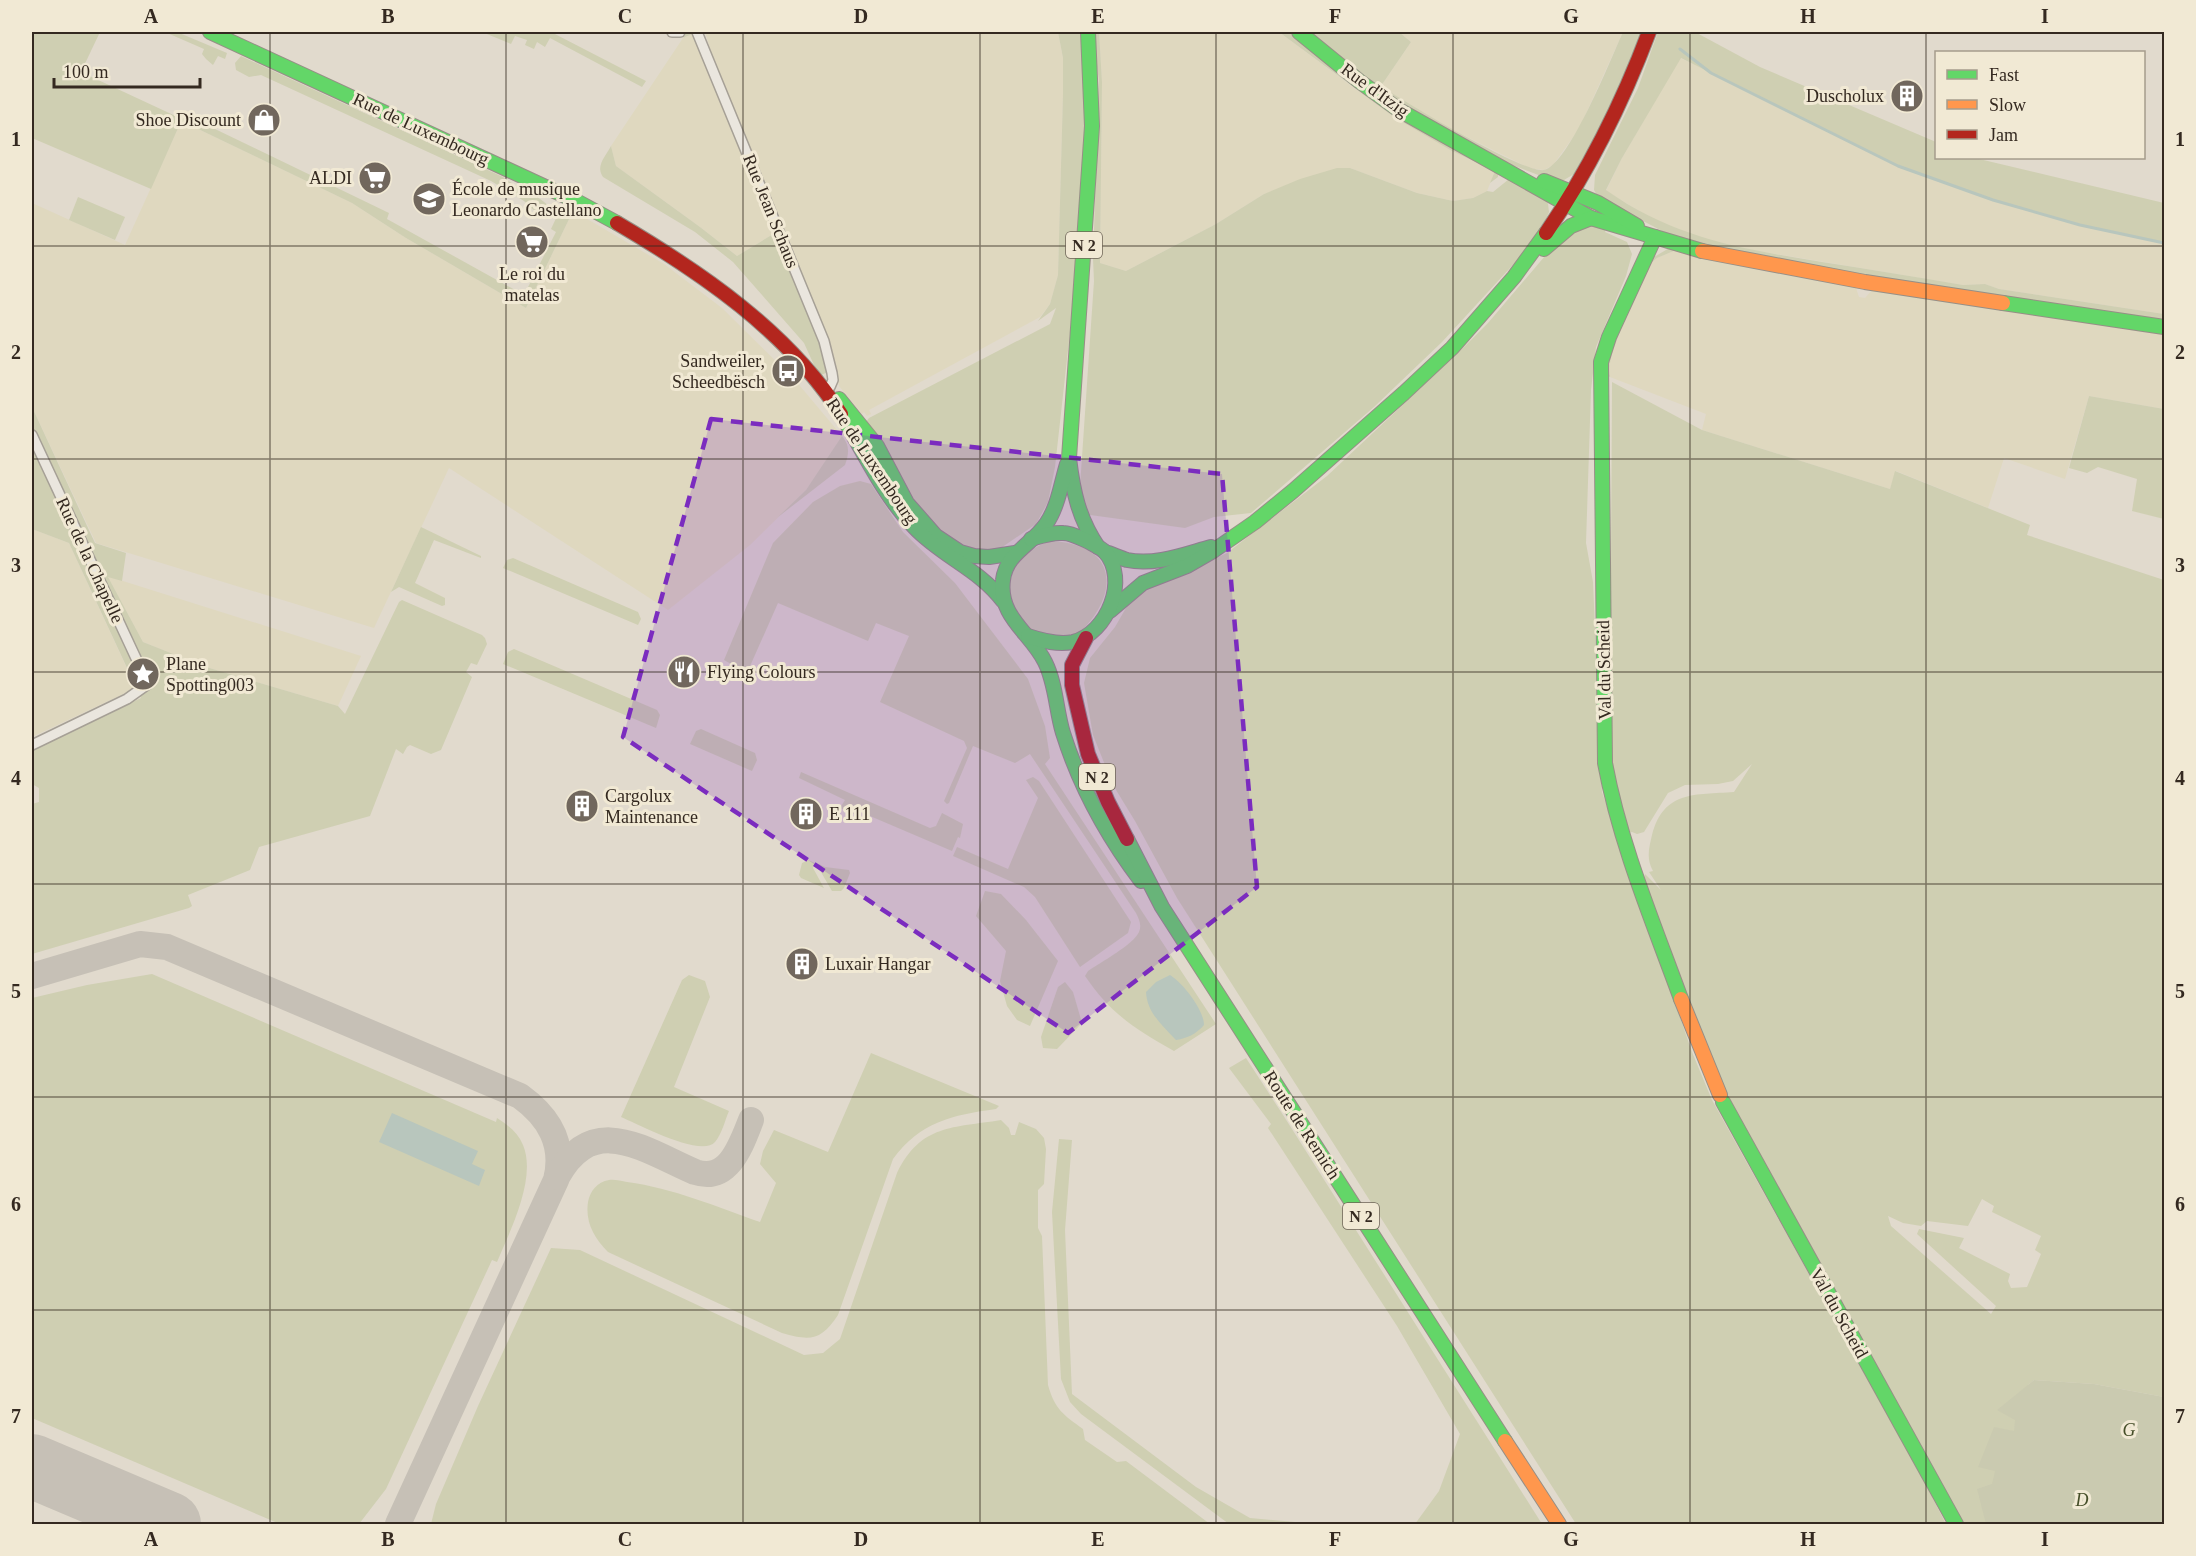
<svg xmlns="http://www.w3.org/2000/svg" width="2196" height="1556" viewBox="0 0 2196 1556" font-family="'Times New Roman',serif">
<rect width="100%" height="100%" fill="#e1dacd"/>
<g fill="#dfd8bf">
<path d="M705,32h353l5,26v36l-5,181 -8,29 -10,13 -171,93 2,4 -4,2 -3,-4 -2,2 -23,-28 -12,-47 -41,-107 -69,-160z"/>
<path d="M1099,32h180l75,56 98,63 43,20 -8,20 -14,7 -20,3 -36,-8 -67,-25 -86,26 -48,30 -90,47 -26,-8 2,-181z"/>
<path d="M1399,32h224l-44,97 -26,36 -9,5 -15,-2 -74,-37 -55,-32 -19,-13 30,-44z"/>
<path d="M692,34l83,199 -38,23 -37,-29 -84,-61 -5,-20 72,-108z"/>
<path d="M1680,58l313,142 87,25 84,18v71l-165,-25 -14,-5 -22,1 -211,-35 -48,-11 -45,-16 -53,-32 16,-33z"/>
<path d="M179,126h13l160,77 54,35 120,70 46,-95h5l87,51 58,44 73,72 47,56 -3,8 -33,46 -56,55 -82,65 -219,-142 -75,160 -278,-85 -64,-136v-204l93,42z"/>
<path d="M1676,250l78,19 102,19 3,9 6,1 7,-8 292,45v74l-75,-13 -24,83 -61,-21 -16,50 -92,-37 -6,18 -188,-59 4,-16 -96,-37 -3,-5 9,-31 35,-78 6,-5z"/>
<path d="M32,529l37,14 67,145 -104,49z"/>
<path d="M107,576l254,80 -23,50 -132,-39 -63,-25z"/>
</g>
<g fill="#cfcfb2" fill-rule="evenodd">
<path d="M32,32h68l-19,40 101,47 6,-3 201,97 -2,6 137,76 32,-63 -5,-3 8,-17 4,-2 9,3 -46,95 -120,-70 -54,-35 -160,-77h-13l-28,63 -119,-51z"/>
<path d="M165,32h12l50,21 -2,6 -7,-3 -5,9 -7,-6 -4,-5 2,-5z"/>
<path d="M482,32h69l95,49 -4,6 -92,-49 -5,9 -8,-5 -3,7 -9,-4 2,-5 -12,-4 -4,8z"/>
<path d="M687,32l7,1 62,155 -64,-154 -9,4z"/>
<path d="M1058,32h24l5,60 -13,204 -19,171 -7,35 -12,22 -41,28h-20l-30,-14 -20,-21 -60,-94 4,-5 181,-94 6,-16 -18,13 12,-17 8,-29 5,-181v-36z"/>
<path d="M1092,32h7l3,50 -2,181 26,8 90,-47 48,-30 36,-15 37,-11h13l67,25 36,8 20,-3 14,-7 6,1 21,-17 31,21 3,8 1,8 -3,7 -24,36 -80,87 -68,65 -123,106 -37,4 -29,11 -102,-14 -4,-13 15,-220 -1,-22 6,-178z"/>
<path d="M1279,32h120l12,10 -30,44c22,15 143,88 163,84 25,-5 68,-114 79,-138h19l-35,85 -33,57 -10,6 -10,1 -93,-36 37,21v11l-8,6 5,-12 -43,-20 -58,-34z"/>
<path d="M1658,32h37l65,35 176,75v16h39l189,45v40l-84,-18 -87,-25 -95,-34 -217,-108 -59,100 -16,32c68,48 136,59 216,72 47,7 94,15 141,23l22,-1 14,5 165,25v10l-307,-49 -152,-28 -43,-16 -64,-34 -4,-7 1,-15 43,-87z"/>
<path d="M241,56l262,121c14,12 35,16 47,31l-5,5h-8l-13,-12 -33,-20 -230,-106 -12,2 -13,-7 -1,-7z"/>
<path d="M611,146l5,20 84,61 37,29 38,-23 37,87 16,52 -9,4 -15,-33 -71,-81 -38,-30 -92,-55c-8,-11 3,-21 8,-31z"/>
<path d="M78,197l47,20 -10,23 -46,-20z"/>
<path d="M1583,224h12l11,4 -1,4 22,10 5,12 -6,22 -30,71 -5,43 -5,153 7,39 9,210 90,260 20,48 206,370 28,54h-370l-399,-626 -42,-77 -22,-36 -20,-50 -9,-52 6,-25 25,-31 15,-26 10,-9 87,-39 100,-77 129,-121 32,-32 74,-87z"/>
<path d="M1671,247l5,3 -19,8 -6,5c-9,20 -48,97 -41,114l-5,-3 8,-37 36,-77z"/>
<path d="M1612,382l90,48 188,59 5,-18 135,54 -3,10 137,45v817l-70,-13 -60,-4 -6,5 -7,139h-59l-35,-66 -208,-375 -75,-205 1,-4 16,16 -12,-18 4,-1c-7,-13 -4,-23 -1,-36 12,-45 43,-40 82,-43l18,-28 -19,17 -15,3 -33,1 -17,8 -24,39 -7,2 -5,-2 -4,1 -14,-42 -4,-33zM1982,1199l12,7 -2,6 49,24 -6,14 6,4 -14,33 -16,1 -3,-7 2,-7 -51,-26 5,-10 -45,-9 -2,5 79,72 -5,8 -100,-88 -3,-10 15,7 18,3 6,-5 41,5z"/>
<path d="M2089,396l75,13v110l-32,-8 5,-32 -39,-12 -11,6 -18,-5z"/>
<path d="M32,407l63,136 31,10 -4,28 -14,-4 35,65 63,25 132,39 7,8 54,-112 3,-2 80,35 3,3 2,6 -10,21 -6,-2 -5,9 6,5 -31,73 -10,4 -21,-9 -3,2 -4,7 -7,-5 -26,67 -111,31 -9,23 -62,25 4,11 -3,2 -157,46v-150l7,-2v-14l-7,-4v-34l109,-52 -72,-155 -37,-14z"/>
<path d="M842,436c8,9 7,18 3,29l-67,52 28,-27z"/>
<path d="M860,481l11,3 32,48 52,51 73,96 17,47 5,32 -5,6 171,260 -42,27c-39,-22 -63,-37 -89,-75l3,-5c13,-9 45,-26 51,-39 3,-7 0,-13 -3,-19l-106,-159 -15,9 -42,-17 -24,57 -2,1 -3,-3 23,-53 -3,-7 -84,-39 29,-66 -33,-13 -8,18 -90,-38 -31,70 -23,-13 49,-117 40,-41 27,-16z"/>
<path d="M421,527l60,29v2l-47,-18 -19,43 30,15v7l-3,1 -43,-19 -8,5z"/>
<path d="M1050,541c16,0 42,6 51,21 17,26 -8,63 -30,77 -11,-2 -26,-2 -36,-6 -5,-2 -9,-9 -13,-13 -27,-32 -7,-67 28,-79z"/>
<path d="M513,558l125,54 3,7 -3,6 -135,-57 4,-8z"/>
<path d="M514,649l143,61 3,5 -4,13 -153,-64 5,-12z"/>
<path d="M701,729l54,24 2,7 -5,11 -62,-27 6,-13z"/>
<path d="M801,772l129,56 6,-2 6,-13 21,11 -3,14 -2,-1 -6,14 -82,-35v-2l-10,-5 -4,6 -16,-7 5,-8 -46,-22z"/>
<path d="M1033,777l6,4 92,141 -3,11 -48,34 -45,-70 -11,-10 -71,-31 4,-9 51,22 30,-71 -12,-18z"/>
<path d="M808,860l7,3 -2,5 11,20 -23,-10 -2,-3 3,-12z"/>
<path d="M819,864l6,3 24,3 1,3 -6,15 -3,3h-9l-14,-24z"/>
<path d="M985,891l16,3 25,26 32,41 -28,65 -13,-6 -10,-14 -7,-25 6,-30 -30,-35z"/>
<path d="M152,974l344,148 1,-4c11,7 21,15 26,27 14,33 -13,86 -26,117l-5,-2 -106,229 -27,35h-79l-248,-106v-420l55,-13z"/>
<path d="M689,975l16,6 5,16 -36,90 55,24c-4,9 -7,23 -14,31 -14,16 -77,-18 -94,-25l61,-137z"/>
<path d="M1065,982l8,10 9,31 -25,26 -14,-1 -2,-11 17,-50z"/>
<path d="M871,1053l128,53 -3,3c-44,6 -76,13 -103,50l-55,156c-17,26 -28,26 -56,18l-174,-81c-14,-14 -23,-30 -20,-50 2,-11 9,-20 21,-22 5,-1 12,1 18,2 46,6 90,25 133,40l16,-39 -16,-19 3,-13 11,-21 54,22z"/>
<path d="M1246,1058l39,60 257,406h-127l24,-33 21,-57 -63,-108 -129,-198 3,-4 -42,-56z"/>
<path d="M1001,1120l8,8 2,7h4l4,-13 17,7 8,9 2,11 -2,35 -6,6v38l4,8 6,149c7,25 16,30 35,44l2,11 32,22 9,-1 84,63h-779l5,-20 42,-98 73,-158 29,2 224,105 19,-2 17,-14 57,-166c24,-49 56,-45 104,-53z"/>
<path d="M1059,1139l13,1 -7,90 7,164 124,93 54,31 67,6h-88l-148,-110 -11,-12 -9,-23 -9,-167z"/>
</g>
<path fill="#cacab0" d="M2034,1380l60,4 70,13v127h-178l-9,-35 15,-5 3,-13 -17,-4 16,-40 20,4 1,-11 -18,-10z"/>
<g fill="#b8c6bd">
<path d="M1170,975c13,8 34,35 34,50 -8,9 -16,13 -28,15 -13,-14 -29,-27 -30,-48l10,-10z"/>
<path d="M392,1113l86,38 -6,13 13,6 -6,16 -100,-44z"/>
</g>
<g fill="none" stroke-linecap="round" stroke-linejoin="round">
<path stroke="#b8c6bd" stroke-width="3" d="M1680,49l31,24 187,93 95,34 87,25 84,18"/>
<g stroke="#c6c0b6" stroke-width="26">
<path d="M32,976l108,-32 27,3 353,149c29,21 45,48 36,84l-158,344"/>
<path d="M557,1177c36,-66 87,-27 138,-5 34,11 46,-27 56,-52"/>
</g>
<path stroke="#c6c0b6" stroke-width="64" d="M32,1466l137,58"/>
<g stroke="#a6a096" stroke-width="12">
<g id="street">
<path d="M672,32h8"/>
<path d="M697,32l127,309 8,32 1,7 -3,7 -6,2"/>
<path d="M32,435l116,249 -21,15 -95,46"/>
</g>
</g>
<g stroke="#968f86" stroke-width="16">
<g id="fast">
<path d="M210,32l368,170 39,21"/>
<path d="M1088,32l4,94 -23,332c4,34 10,61 29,89"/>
<path d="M1299,32l60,49 40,29 192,108 111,33"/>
<path d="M1544,181l54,22 39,23"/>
<path d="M1655,237l-46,100 -8,25 4,401c15,81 48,159 76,236"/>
<path d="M1544,249l27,-23 20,-8"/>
<path d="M2003,303l161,24"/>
<path d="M839,399l38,47 30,57 29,33 24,16 14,4 15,1 26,-4"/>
<path d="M841,414c23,38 42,81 73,113 27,29 65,42 89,74"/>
<path d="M1067,464c-6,20 -9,43 -21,60 -14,21 -40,29 -43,56 -5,37 28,53 42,82 11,22 11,48 18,71 17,54 44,103 78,148"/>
<path d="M1105,552c7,2 15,6 22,8 28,6 58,-6 84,-13"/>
<path d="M1110,611l33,-28 44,-17 26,-15 42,-29 38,-31 111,-98 48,-45 62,-71 32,-44"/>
<path d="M1028,636c15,5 30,9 45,6 35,-9 56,-63 32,-90 -5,-5 -11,-7 -16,-10 -9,-4 -17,-9 -26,-9 -11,-1 -22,3 -32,6"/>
<path d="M1127,839l35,68 343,534"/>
<path d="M1723,1102l233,422"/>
</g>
</g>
<g stroke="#968f86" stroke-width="16">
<g id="slow">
<path d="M1702,251l163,31 138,21"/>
<path d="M1681,999l39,96"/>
<path d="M1505,1441l54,83"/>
</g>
</g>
<g stroke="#968f86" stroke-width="16">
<g id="jam">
<path d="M617,223c85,50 170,108 224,191"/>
<path d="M1546,233c43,-63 76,-129 103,-201"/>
<path d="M1086,638l-14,27v20l16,69 20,48 19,37"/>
</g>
</g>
<use href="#street" stroke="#eae6de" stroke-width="9"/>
<use href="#fast" stroke="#63d668" stroke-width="14"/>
<use href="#slow" stroke="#ff974d" stroke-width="14"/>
<use href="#jam" stroke="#b3261e" stroke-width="14"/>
</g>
<path fill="#7b2cbf" fill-opacity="0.2" stroke="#7b2cbf" stroke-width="4.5" stroke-dasharray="12 8" stroke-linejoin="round" d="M711,419l511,55 35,413 -189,146 -445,-296z"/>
<path fill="none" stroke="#342920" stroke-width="1.5" stroke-opacity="0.55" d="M270,32v1492M506,32v1492M743,32v1492M980,32v1492M1216,32v1492M1453,32v1492M1690,32v1492M1926,32v1492M32,246h2132M32,459h2132M32,672h2132M32,884h2132M32,1097h2132M32,1310h2132"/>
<defs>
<g id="building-disc" transform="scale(1.725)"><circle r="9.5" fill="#71675d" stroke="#f1e9d4"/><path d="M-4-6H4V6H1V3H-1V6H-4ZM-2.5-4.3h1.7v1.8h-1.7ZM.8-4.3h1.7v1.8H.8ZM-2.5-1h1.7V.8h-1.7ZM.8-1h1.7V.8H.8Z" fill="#fff"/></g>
<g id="shop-disc" transform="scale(1.725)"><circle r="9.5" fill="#71675d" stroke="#f1e9d4"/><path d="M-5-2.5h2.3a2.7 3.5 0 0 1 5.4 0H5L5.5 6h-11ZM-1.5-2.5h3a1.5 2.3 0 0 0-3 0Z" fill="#fff"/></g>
<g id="supermarket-disc" transform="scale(1.725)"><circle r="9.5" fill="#71675d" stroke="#f1e9d4"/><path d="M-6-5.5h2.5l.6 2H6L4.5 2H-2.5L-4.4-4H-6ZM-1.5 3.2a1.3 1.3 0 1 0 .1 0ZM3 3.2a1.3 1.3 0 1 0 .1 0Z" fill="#fff"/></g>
<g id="school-disc" transform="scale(1.725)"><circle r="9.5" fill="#71675d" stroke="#f1e9d4"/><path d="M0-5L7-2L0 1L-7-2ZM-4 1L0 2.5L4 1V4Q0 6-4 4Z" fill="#fff"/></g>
<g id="bus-disc" transform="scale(1.725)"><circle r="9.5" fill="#71675d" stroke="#f1e9d4"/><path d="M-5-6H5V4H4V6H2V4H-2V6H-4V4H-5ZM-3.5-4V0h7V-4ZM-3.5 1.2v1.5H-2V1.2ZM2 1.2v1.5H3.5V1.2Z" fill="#fff"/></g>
<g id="restaurant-disc" transform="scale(1.725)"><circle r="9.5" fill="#71675d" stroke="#f1e9d4"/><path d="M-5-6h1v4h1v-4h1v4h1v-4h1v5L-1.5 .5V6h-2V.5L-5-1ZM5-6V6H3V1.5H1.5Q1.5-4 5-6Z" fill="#fff"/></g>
<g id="sight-disc" transform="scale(1.725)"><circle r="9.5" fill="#71675d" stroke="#f1e9d4"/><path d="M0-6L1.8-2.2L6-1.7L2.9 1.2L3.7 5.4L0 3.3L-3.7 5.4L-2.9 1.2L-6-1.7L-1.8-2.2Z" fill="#fff"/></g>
</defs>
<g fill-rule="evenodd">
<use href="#building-disc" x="1907" y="96"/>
<use href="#shop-disc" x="264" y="120"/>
<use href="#supermarket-disc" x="375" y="178"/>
<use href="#school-disc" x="429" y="199"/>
<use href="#supermarket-disc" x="532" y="242"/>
<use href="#bus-disc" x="788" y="371"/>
<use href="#restaurant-disc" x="684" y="672"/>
<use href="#sight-disc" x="143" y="674"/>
<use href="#building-disc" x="582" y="806"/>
<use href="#building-disc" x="806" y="814"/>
<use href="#building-disc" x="802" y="964"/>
</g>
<g text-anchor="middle" stroke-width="6" stroke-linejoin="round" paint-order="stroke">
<g fill="#f1e9d4" stroke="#6d6356" stroke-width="1.5">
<rect x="1066" y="232" width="36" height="26" rx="4.5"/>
<rect x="1079" y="764" width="36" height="26" rx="4.5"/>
<rect x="1343" y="1203" width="36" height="26" rx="4.5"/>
</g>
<g font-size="16" font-weight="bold" fill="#342920">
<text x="1084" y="251">N 2</text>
<text x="1097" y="783">N 2</text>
<text x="1361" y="1222">N 2</text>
</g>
<g font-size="18" fill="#342920" stroke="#f1e9d4">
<text transform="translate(1375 90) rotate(36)" y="6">Rue d'Itzig</text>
<text transform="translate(421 129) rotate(25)" y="6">Rue de Luxembourg</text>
<text transform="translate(771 211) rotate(68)" y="6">Rue Jean Schaus</text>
<text transform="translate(872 461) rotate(56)" y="6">Rue de Luxembourg</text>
<text transform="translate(90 560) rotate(65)" y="6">Rue de la Chapelle</text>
<text transform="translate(1604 670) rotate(-91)" y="6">Val du Scheid</text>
<text transform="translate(1302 1125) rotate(57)" y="6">Route de Remich</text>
<text transform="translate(1839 1313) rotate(61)" y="6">Val du Scheid</text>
</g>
<g font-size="18" fill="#342920" stroke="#f1e9d4" text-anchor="start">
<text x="1884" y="102" text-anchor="end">Duscholux</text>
<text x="241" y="126" text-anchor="end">Shoe Discount</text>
<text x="352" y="184" text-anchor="end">ALDI</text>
<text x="452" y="195">École de musique<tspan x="452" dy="21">Leonardo Castellano</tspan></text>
<text x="532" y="280" text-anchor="middle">Le roi du<tspan x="532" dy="21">matelas</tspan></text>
<text x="765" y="367" text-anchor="end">Sandweiler,<tspan x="765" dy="21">Scheedbësch</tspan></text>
<text x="166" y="670">Plane<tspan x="166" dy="21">Spotting003</tspan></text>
<text x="707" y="678">Flying Colours</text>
<text x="605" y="802">Cargolux<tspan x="605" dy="21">Maintenance</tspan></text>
<text x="829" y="820">E 111</text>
<text x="825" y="970">Luxair Hangar</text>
</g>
<g font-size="18" font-style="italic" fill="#454e28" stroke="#f1e9d4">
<text x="2129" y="1436">G</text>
<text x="2082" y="1506">D</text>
</g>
</g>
<rect width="2196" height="1556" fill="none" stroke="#f1e9d4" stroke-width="66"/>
<rect x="1935" y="51" width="210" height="108" fill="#f1e9d4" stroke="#a59c8c" stroke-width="1.5"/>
<rect x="1947" y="70" width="30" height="9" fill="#63d668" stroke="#a59c8c" stroke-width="1.5"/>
<text x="1989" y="81" font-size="18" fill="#342920">Fast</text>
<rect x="1947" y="100" width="30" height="9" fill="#ff974d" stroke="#a59c8c" stroke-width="1.5"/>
<text x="1989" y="111" font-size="18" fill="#342920">Slow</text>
<rect x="1947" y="130" width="30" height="9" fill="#b3261e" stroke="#a59c8c" stroke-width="1.5"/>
<text x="1989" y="141" font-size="18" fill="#342920">Jam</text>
<path d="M54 78v9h146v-9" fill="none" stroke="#342920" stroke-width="3"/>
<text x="63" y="78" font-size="18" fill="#342920" stroke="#f1e9d4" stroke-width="4.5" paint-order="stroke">100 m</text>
<rect x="33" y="33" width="2130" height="1490" fill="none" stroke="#342920" stroke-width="2"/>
<g font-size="20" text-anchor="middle" font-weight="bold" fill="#342920">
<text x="151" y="23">A</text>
<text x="388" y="23">B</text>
<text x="625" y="23">C</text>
<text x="861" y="23">D</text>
<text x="1098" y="23">E</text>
<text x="1335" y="23">F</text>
<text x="1571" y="23">G</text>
<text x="1808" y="23">H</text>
<text x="2045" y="23">I</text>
<text x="16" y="146">1</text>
<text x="2180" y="146">1</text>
<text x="16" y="359">2</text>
<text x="2180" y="359">2</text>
<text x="16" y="572">3</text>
<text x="2180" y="572">3</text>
<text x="16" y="785">4</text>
<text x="2180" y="785">4</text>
<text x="16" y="998">5</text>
<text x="2180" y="998">5</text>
<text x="16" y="1211">6</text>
<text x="2180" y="1211">6</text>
<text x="16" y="1423">7</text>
<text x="2180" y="1423">7</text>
<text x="151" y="1546">A</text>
<text x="388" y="1546">B</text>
<text x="625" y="1546">C</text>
<text x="861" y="1546">D</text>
<text x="1098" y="1546">E</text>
<text x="1335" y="1546">F</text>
<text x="1571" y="1546">G</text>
<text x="1808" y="1546">H</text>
<text x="2045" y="1546">I</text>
</g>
</svg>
